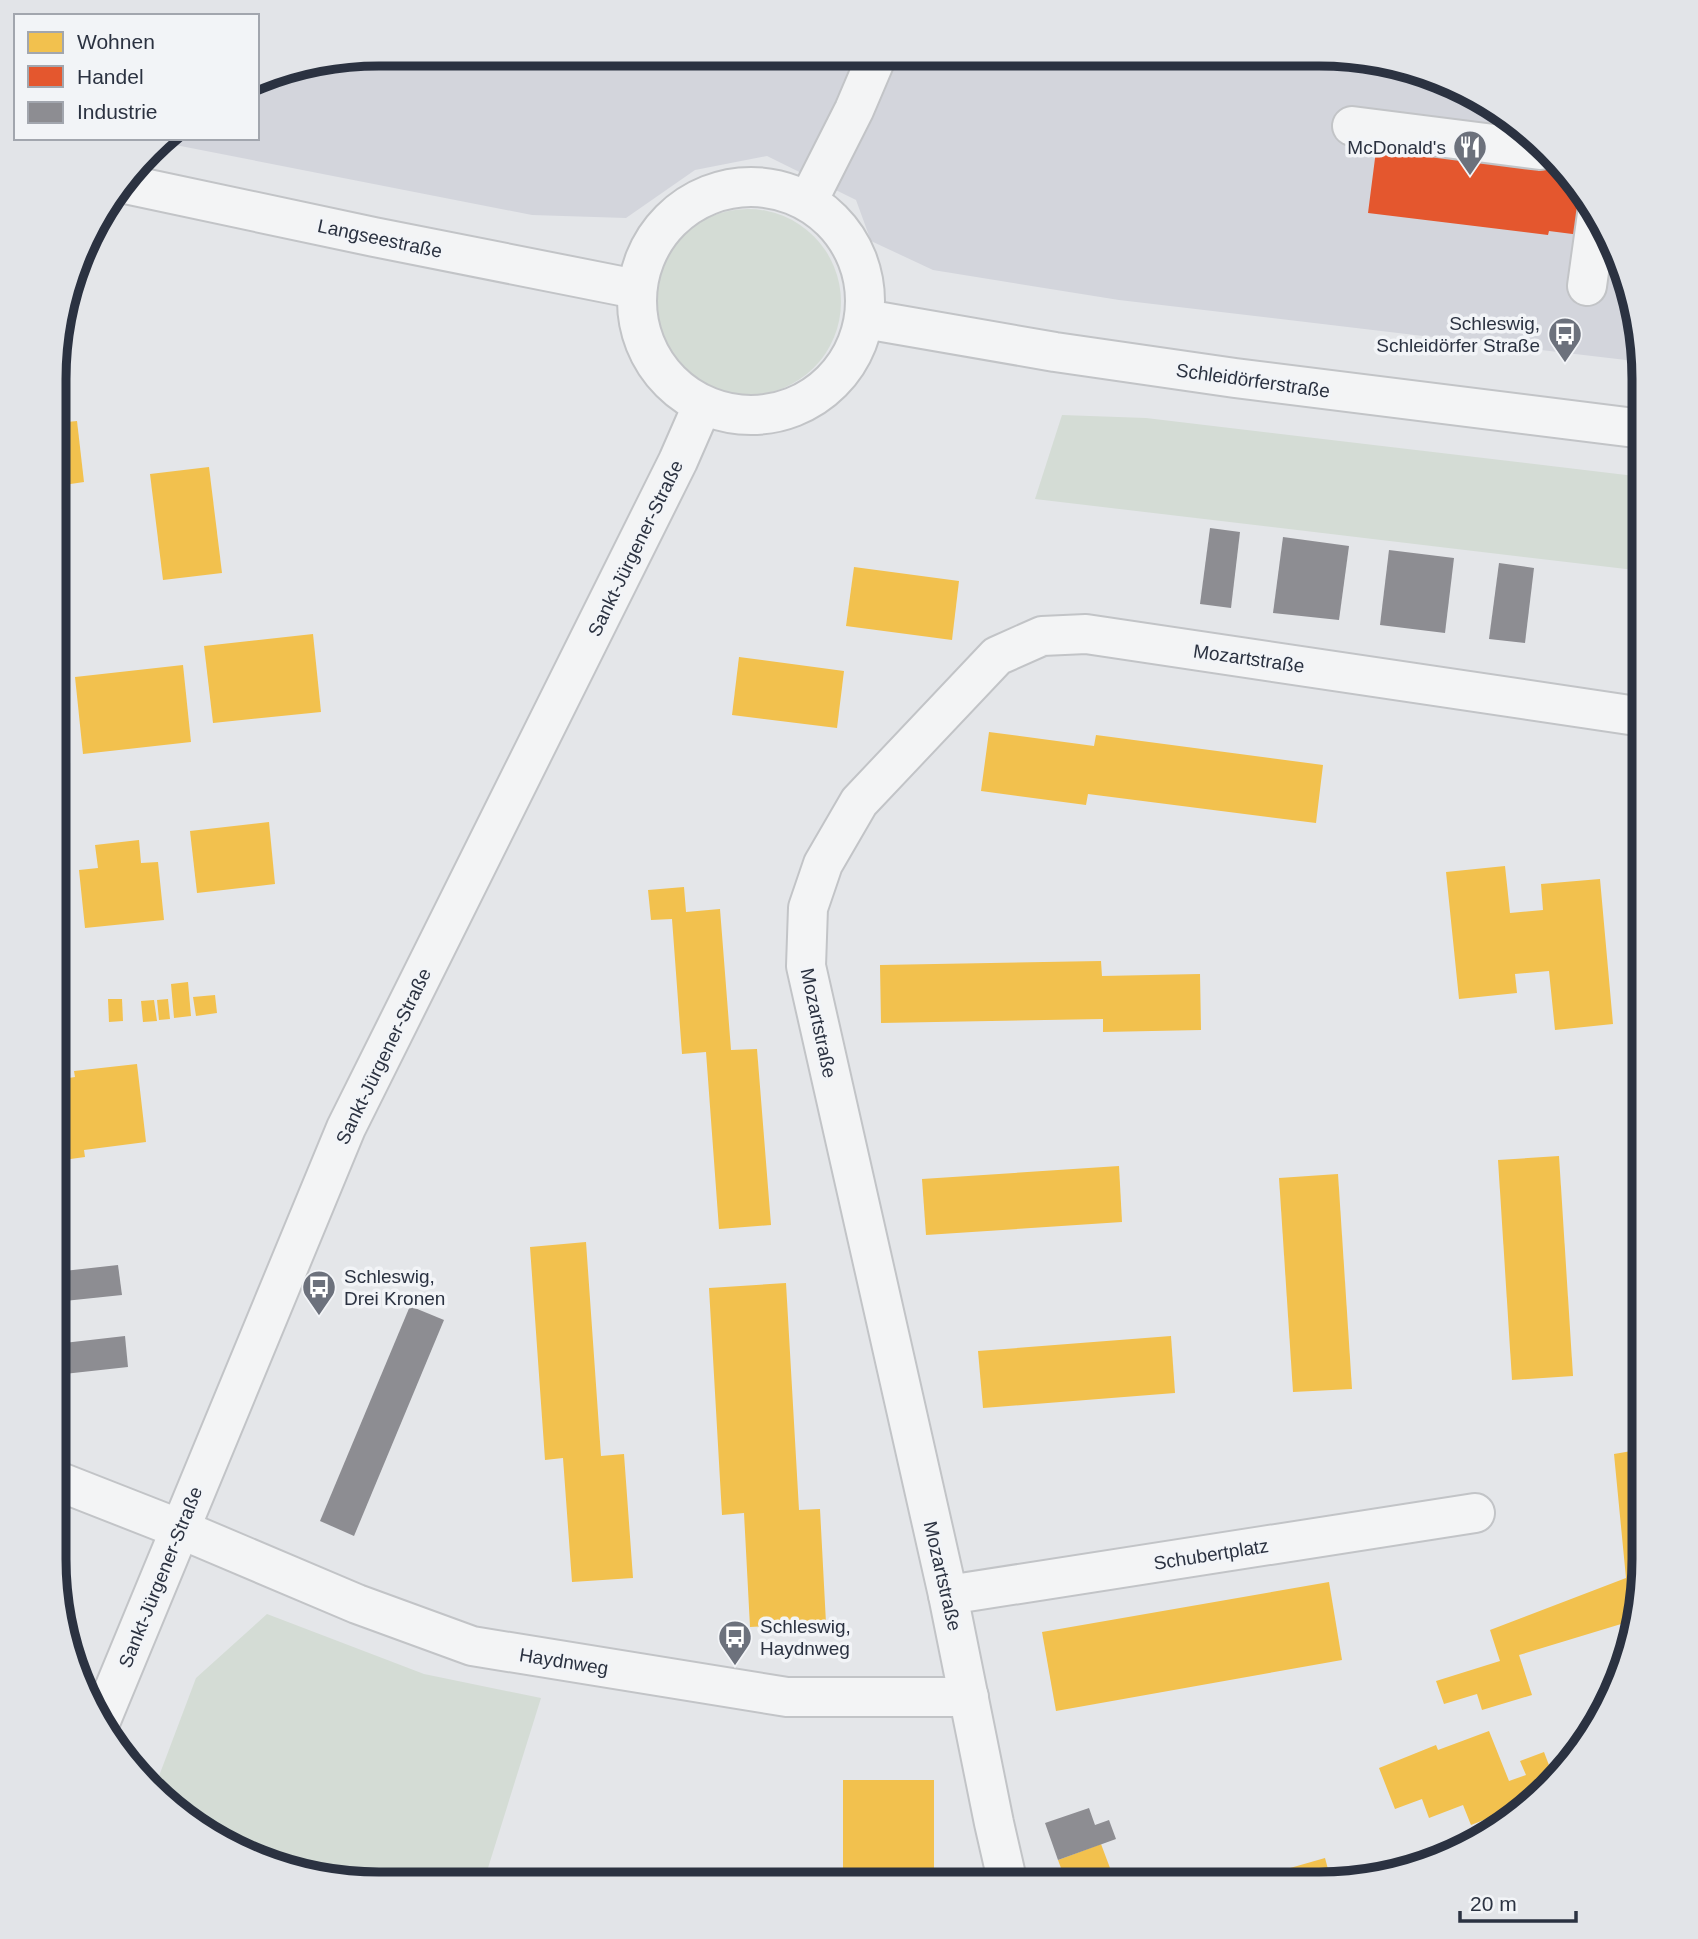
<svg xmlns="http://www.w3.org/2000/svg" width="1698" height="1939" viewBox="0 0 1698 1939" font-family="Arial,sans-serif">
<rect width="100%" height="100%" fill="#e4e6e9"/>
<path fill="#d3d5dc" d="M380,54l981,3 138,52 90,90 38,76 16,87 -524,-62 -186,-30 -62,-29 -15,-41 -89,-44 -72,14 -69,48 -94,-3 -372,-73 2,-4h95v-56l18,-10z"/>
<g fill="#d4dcd5">
<circle cx="748" cy="302" r="93"/>
<path d="M1062,415l84,3 497,59v94l-608,-72z"/>
<path d="M267,1614l157,60 117,24 -58,186h-124l-142,-43 -61,-57 40,-106z"/>
</g>
<g fill="#f2c14e">
<path d="M77,421l7,61 -27,4v-63z"/>
<path d="M209,467l13,106 -59,7 -13,-106z"/>
<path d="M854,567l105,14 -7,59 -106,-14z"/>
<path d="M313,634l8,78 -108,11 -9,-77z"/>
<path d="M739,657l105,14 -7,57 -105,-13z"/>
<path d="M183,665l8,77 -108,12 -8,-77z"/>
<path d="M989,732l105,14 2,-11 227,30 -7,58 -228,-29 -2,11 -105,-14z"/>
<path d="M269,822l6,62 -78,9 -7,-62z"/>
<path d="M139,840l2,23 17,-1 6,58 -79,8 -6,-58 19,-2 -3,-23z"/>
<path d="M1505,866l5,47 33,-3 -2,-26 59,-5 13,145 -58,6 -6,-59 -34,3 2,19 -58,6 -13,-127z"/>
<path d="M684,887l2,25 34,-3 11,141 26,-1 14,176 -52,4 -13,-177 -24,2 -10,-135 -21,1 -3,-30z"/>
<path d="M64,927l5,47 -13,1v-47z"/>
<path d="M1101,961l1,15 98,-2 1,56 -98,2v-13l-222,4 -1,-58z"/>
<path d="M188,982l3,34 -17,2 -3,-34z"/>
<path d="M215,995l2,18 -21,3 -3,-19z"/>
<path d="M108,999h14l1,22 -14,1z"/>
<path d="M168,999l2,20 -11,1 -2,-20z"/>
<path d="M154,1000l3,21 -14,1 -2,-21z"/>
<path d="M137,1064l9,78 -62,8 1,7 -29,4v-81l19,-3 -1,-6z"/>
<path d="M1559,1156l14,220 -61,4 -14,-220z"/>
<path d="M1119,1166l3,56 -196,13 -4,-56z"/>
<path d="M1338,1174l14,215 -59,3 -14,-214z"/>
<path d="M586,1242l15,214 23,-2 9,124 -61,4 -9,-124 -18,2 -15,-213z"/>
<path d="M786,1283l13,227 21,-1 6,114 -76,4 -6,-114 -22,2 -13,-227z"/>
<path d="M1171,1336l4,57 -192,15 -5,-57z"/>
<path d="M1643,1449v131l-12,41 -112,34 13,40 -50,15 -5,-16 -33,10 -8,-23 64,-20 -10,-31 136,-52 -12,-124z"/>
<path d="M1329,1582l13,78 -286,51 -14,-79z"/>
<path d="M1489,1731l20,50 17,-6 -6,-14 24,-9 8,21 -30,32 -51,20 -8,-20 -34,13 -7,-19 -27,10 -16,-41 57,-23 2,5z"/>
<rect x="843" y="1780" width="91" height="104"/>
<path d="M1101,1844l15,40h-49l-9,-24z"/>
<path d="M1325,1858l7,26h-94v-1z"/>
</g>
<path fill="#e4572e" d="M1378,135l167,20 44,44 -1,37 -39,-5 -1,4 -180,-22z"/>
<g fill="#8d8d92">
<path d="M1210,528l30,4 -9,76 -31,-4z"/>
<path d="M1283,537l66,9 -10,74 -66,-7z"/>
<path d="M1389,550l65,8 -9,75 -65,-8z"/>
<path d="M1499,563l35,5 -9,75 -36,-4z"/>
<path d="M118,1265l4,30 -67,7v-30z"/>
<path d="M410,1306l34,14 -90,216 -34,-15z"/>
<path d="M125,1336l3,31 -73,8v-31z"/>
<path d="M1089,1808l6,17 14,-5 7,19 -58,21 -13,-37z"/>
<path d="M1212,1874l3,10h-32z"/>
</g>
<g fill="none" stroke-linecap="round" stroke-linejoin="round">
<g stroke="#c2c4c7" stroke-width="42">
<g id="minor">
<path d="M1352,126l188,24"/>
<path d="M125,184l249,53 262,52"/>
<circle cx="751" cy="301" r="114"/>
<path d="M808,201l46,-91 23,-54"/>
<path d="M1587,286l10,-72"/>
<path d="M865,319l190,33 180,26 408,51"/>
<path d="M55,1480l125,49 177,75 115,42 315,51h182"/>
<path d="M948,1595l527,-82"/>
<path d="M100,1723l246,-595 332,-667 24,-55"/>
<path d="M1008,1884l-14,-61 -46,-228 -142,-629 2,-58 15,-44 36,-62 138,-146 45,-20 44,-2 557,83"/>
</g>
</g>
<use href="#minor" stroke="#f3f4f5" stroke-width="38"/>
</g>
<defs>
<g id="restaurant-pin" transform="scale(1.75)"><path d="M0 17L-7.5 6A9.5 9.5 0 1 1 7.5 6Z" fill="#6c717c" stroke="#f2f4f7"/><path d="M-5-6h1v4h1v-4h1v4h1v-4h1v5L-1.5 .5V6h-2V.5L-5-1ZM5-6V6H3V1.5H1.5Q1.5-4 5-6Z" fill="#fff"/></g>
<g id="bus-pin" transform="scale(1.75)"><path d="M0 17L-7.5 6A9.5 9.5 0 1 1 7.5 6Z" fill="#6c717c" stroke="#f2f4f7"/><path d="M-5-6H5V4H4V6H2V4H-2V6H-4V4H-5ZM-3.5-4V0h7V-4ZM-3.5 1.2v1.5H-2V1.2ZM2 1.2v1.5H3.5V1.2Z" fill="#fff"/></g>
</defs>
<g fill-rule="evenodd">
<use href="#restaurant-pin" x="1470" y="147"/>
<use href="#bus-pin" x="1565" y="334"/>
<use href="#bus-pin" x="319" y="1287"/>
<use href="#bus-pin" x="735" y="1637"/>
</g>
<g text-anchor="middle" stroke-width="7" stroke-linejoin="round" paint-order="stroke">
<g font-size="19" fill="#2b3241" stroke="#f2f4f7" text-anchor="end">
<text x="1446" y="154">McDonald's</text>
<text x="1540" y="330">Schleswig,<tspan x="1540" dy="22">Schleidörfer Straße</tspan></text>
<text x="344" y="1283" text-anchor="start">Schleswig,<tspan x="344" dy="22">Drei Kronen</tspan></text>
<text x="760" y="1633" text-anchor="start">Schleswig,<tspan x="760" dy="22">Haydnweg</tspan></text>
</g>
<g font-size="19" fill="#2b3241" stroke="#f2f4f7">
<text transform="translate(380 238) rotate(12)" y="7">Langseestraße</text>
<text transform="translate(1253 380) rotate(8)" y="7">Schleidörferstraße</text>
<text transform="translate(635 548) rotate(-64)" y="7">Sankt-Jürgener-Straße</text>
<text transform="translate(1249 658) rotate(8)" y="7">Mozartstraße</text>
<text transform="translate(819 1023) rotate(78)" y="7">Mozartstraße</text>
<text transform="translate(383 1056) rotate(-64)" y="7">Sankt-Jürgener-Straße</text>
<text transform="translate(1211 1554) rotate(-9)" y="7">Schubertplatz</text>
<text transform="translate(943 1576) rotate(77)" y="7">Mozartstraße</text>
<text transform="translate(160 1577) rotate(-68)" y="7">Sankt-Jürgener-Straße</text>
<text transform="translate(564 1661) rotate(9)" y="7">Haydnweg</text>
</g>
</g>
<path d="M0 0H1698V1939H0ZM379 66H1319A313 313 0 0 1 1632 379V1559A313 313 0 0 1 1319 1872H379A313 313 0 0 1 66 1559V379A313 313 0 0 1 379 66Z" fill="#e2e4e8" fill-rule="evenodd"/>
<path fill="none" stroke="#2b3241" stroke-width="9" d="M379 66H1319A313 313 0 0 1 1632 379V1559A313 313 0 0 1 1319 1872H379A313 313 0 0 1 66 1559V379A313 313 0 0 1 379 66Z"/>
<rect x="14" y="14" width="245" height="126" fill="#f2f4f7" stroke="#a2a6ae" stroke-width="2"/>
<rect x="28" y="32" width="35" height="21" fill="#f2c14e" stroke="#a2a6ae" stroke-width="2"/>
<text x="77" y="49" font-size="21" fill="#2b3241">Wohnen</text>
<rect x="28" y="66" width="35" height="21" fill="#e4572e" stroke="#a2a6ae" stroke-width="2"/>
<text x="77" y="84" font-size="21" fill="#2b3241">Handel</text>
<rect x="28" y="102" width="35" height="21" fill="#8d8d92" stroke="#a2a6ae" stroke-width="2"/>
<text x="77" y="119" font-size="21" fill="#2b3241">Industrie</text>
<path d="M1460 1911v10h116v-10" fill="none" stroke="#2b3241" stroke-width="3.5"/>
<text x="1470" y="1911" font-size="21" fill="#2b3241" stroke="#f2f4f7" stroke-width="5" paint-order="stroke">20 m</text>
</svg>
